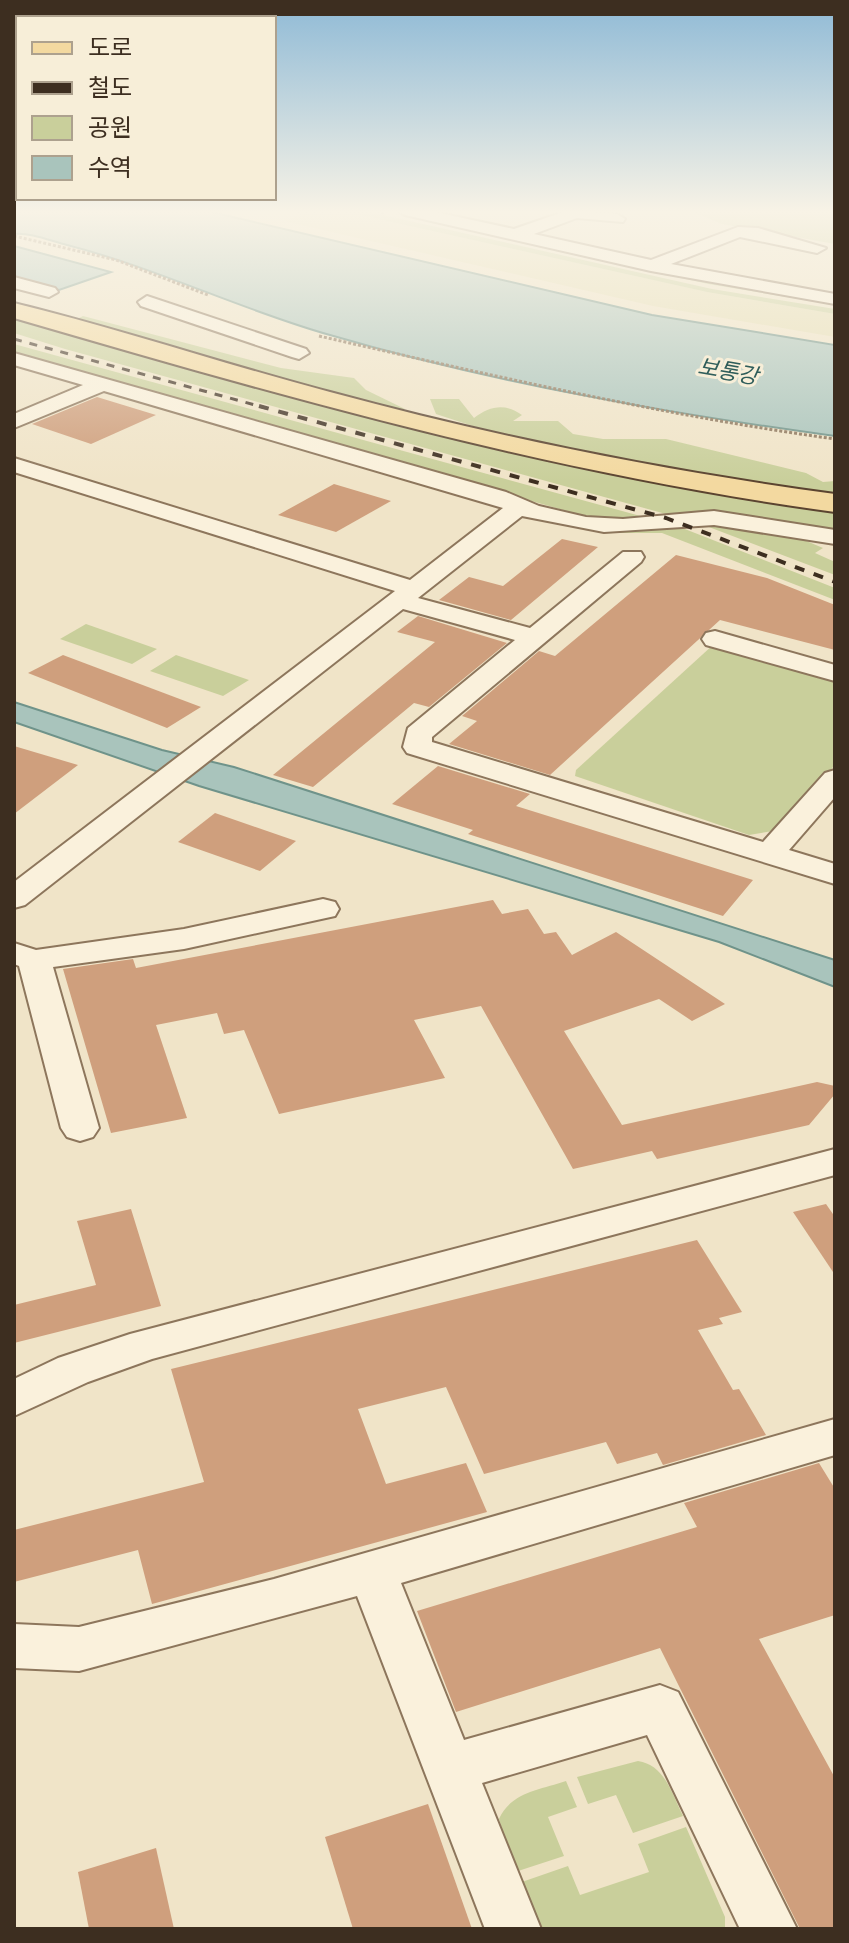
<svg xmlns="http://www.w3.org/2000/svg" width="849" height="1943" viewBox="0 0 849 1943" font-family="'Source Serif 4','Noto Sans KR',serif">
<rect width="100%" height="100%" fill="#f0e4c8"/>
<path fill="#e6deb5" d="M298,210h40l369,82 128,22v23l-182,-31 -369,-85 17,-6 -8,-3z"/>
<g fill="#c9cf9b">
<path d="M338,210h23l351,79 123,20v5l-128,-22z"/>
<path d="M377,210l335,72 123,21v2l-127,-21z"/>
<path d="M694,210h141v34l-113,-20 -29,-12z"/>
<path d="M83,316l198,52 73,10 12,12 39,19 -24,-1 -304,-89z"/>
<path d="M14,319c273,77 539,151 821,193v17l-126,-16 -43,1 -601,-165 -51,-16z"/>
<path d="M14,344l630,173 -26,3 -41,-6 -563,-161z"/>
<path d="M430,399h29l15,19c16,-12 31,-15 48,-3l-9,6h45l15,13 30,5h63l140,34 17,9 12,-1v16c-133,-22 -272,-39 -399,-83z"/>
<path d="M707,523l78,9 38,16 -8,5 20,9v13l-134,-51z"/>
<path d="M672,524l163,64v12l-173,-67h-44l-3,-3z"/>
<path d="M86,624l71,25 -25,15 -72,-25z"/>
<path d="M714,644l121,35v86l-62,66 -24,4 -174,-59 1,-6z"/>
<path d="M176,655l73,25 -26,16 -73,-25z"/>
<path d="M638,1761c27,4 34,33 45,55l-50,17 -17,-38 -28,9 -11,-27z"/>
<path d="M566,1781l11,26 -29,10 16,39 -49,16 -16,-53c12,-27 41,-29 67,-38z"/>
<path d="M686,1827l39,90v12h-187l-19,-46 49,-17 12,29 69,-23 -11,-28z"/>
</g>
<g fill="#a9c4bc" stroke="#6f938a" stroke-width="2">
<path d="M14,210h189l449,105 183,30v91c-169,-23 -341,-53 -505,-101 -89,-25 -173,-67 -263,-90 -16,-4 -37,-13 -53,-11z"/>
<path d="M14,246l97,26 -52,18 -45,-12z"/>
<path d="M14,702l148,48 72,17 601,193v27l-116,-45 -520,-156 -185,-64z"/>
</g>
<g fill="#cf9f7d">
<path d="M97,397l59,18 -65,29 -59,-20z"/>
<path d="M334,484l57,17 -55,31 -58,-17z"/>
<path d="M562,539l36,8 -87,73 -72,-20 30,-23 34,9z"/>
<path d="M676,555l91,23 68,27v45l-115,-30 -170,155 -101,-31 28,-23 -15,-5 77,-65 16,5z"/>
<path d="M418,616l89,27 -78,64 -15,-4 -101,84 -40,-12 162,-133 -38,-10z"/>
<path d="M63,655l138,52 -34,21 -139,-55z"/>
<path d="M14,746l64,19 -64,49z"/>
<path d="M438,766l92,28 -14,12 237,74 -30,36 -255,-82 5,-4 -81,-26z"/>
<path d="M215,813l81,28 -36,30 -82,-29z"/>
<path d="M493,900l9,14 26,-5 16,25 12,-2 16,23 44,-23 109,72 -33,17 -33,-22 -95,32 58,94 195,-43 18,4v8l-26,31 -152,34 -5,-8 -79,18 -92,-163 -67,14 31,58 -166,36 -35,-84 -20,4 -7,-21 -61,12 31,93 -76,15 -48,-164 70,-10 3,9z"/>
<path d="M826,1204l9,13v58l-42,-63z"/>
<path d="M131,1209l30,97 -147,37v-38l82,-20 -19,-64z"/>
<path d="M697,1240l45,72 -23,6 4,6 -25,6 35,60 6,-1 27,46 -103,30 -6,-12 -40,11 -11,-22 -122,32 -38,-87 -88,22 28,75 80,-21 21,49 -335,92 -14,-54 -124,32v-52l190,-48 -33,-113z"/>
<path d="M819,1463l16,26v126l-76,24 76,139v151h-35l-140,-281 -204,64 -39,-101 280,-84 -13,-24z"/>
<path d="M428,1804l44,125h-119l-28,-92z"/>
<path d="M156,1848l18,81h-85l-11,-57z"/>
</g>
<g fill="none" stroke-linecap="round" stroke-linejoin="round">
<g stroke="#8d765c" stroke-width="4">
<g id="minor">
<path d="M397,210h29l88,19 55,-19 48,4 8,5 -2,3 -46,-4 -43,16 117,26 87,-33 20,1 68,20 -9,5 -77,-16 -69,27 164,30v10l-184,-33 -246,-56z"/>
<path d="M14,277l41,11 3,4 -9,5 -35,-9z"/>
<path d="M147,296l159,53 3,4 -10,6 -7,-2 -151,-51 -3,-4z"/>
<path d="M14,353l492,139 33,14 47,11 37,2 91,-8 121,19v14l-121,-19 -110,7 -82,-16 -104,82 112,30 93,-76h18l3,5 -3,5 -209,175v5l331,100 62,-69 10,-3v27l-46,53 46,14v20l-428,-131 -4,-6 5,-19 107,-88 -112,-31 -378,296 -11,3v-26l381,-291 -381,-119v-14l396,122 93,-72 -399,-117 -90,37v-14l69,-29 -69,-20z"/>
<path d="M715,631l120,34v16l-129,-36 -4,-6 4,-6z"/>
<path d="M323,899l12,3 4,7 -4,7 -151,33 -131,18 46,161 -6,9 -13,4 -13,-4 -6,-9 -42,-162 -5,-2v-21l22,7 148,-21z"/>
<path d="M835,1149v26l-683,184 -64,23 -74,34v-37l44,-21 72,-24z"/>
<path d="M835,1419v36l-434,128 63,157 196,-55 18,7 119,237h-57l-93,-194 -165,48 59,146h-56l-128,-333 -278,75 -65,-3v-44l65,3 195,-48z"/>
</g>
</g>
<g stroke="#5b4430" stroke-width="4">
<path id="major" d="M14,303c106,26 210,61 316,89 166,45 334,79 505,102v18c-281,-38 -550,-115 -821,-194z"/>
</g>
<g stroke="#8d765c" stroke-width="3" stroke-dasharray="3 2" stroke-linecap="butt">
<path d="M371,210l13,3"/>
<path d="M14,236l102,24 92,35"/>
<path d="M319,336c171,39 342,79 516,103"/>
</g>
<use href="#minor" fill="#faf1dc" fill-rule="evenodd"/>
<use href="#major" fill="#f3d9a0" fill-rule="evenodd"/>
<path stroke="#3d2e20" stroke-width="3" stroke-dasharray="8 8" stroke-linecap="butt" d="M14,339l252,69"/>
<path stroke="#3d2e20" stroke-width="4" stroke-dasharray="10 10" stroke-linecap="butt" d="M259,406l407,112 169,64"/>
</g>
<linearGradient id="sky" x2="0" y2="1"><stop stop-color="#8fbad6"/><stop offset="0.44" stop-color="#f8f3e6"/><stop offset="1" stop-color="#f8f3e6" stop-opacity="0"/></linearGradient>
<rect width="849" height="482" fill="url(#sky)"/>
<g text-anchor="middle" stroke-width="6" stroke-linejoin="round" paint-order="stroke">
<g font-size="22" font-style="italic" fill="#2f5d5a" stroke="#f7eed8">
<text transform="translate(728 371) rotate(10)" y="8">보통강</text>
</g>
</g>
<rect width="849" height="1943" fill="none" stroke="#3d2e20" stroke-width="32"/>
<rect x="16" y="16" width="260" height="184" fill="#f7eed8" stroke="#ada18e" stroke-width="2"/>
<rect x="32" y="42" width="40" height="12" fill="#f3d9a0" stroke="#ada18e" stroke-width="2"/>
<text x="88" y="56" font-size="24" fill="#3d2e20">도로</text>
<rect x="32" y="82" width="40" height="12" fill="#3d2e20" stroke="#ada18e" stroke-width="2"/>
<text x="88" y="96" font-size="24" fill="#3d2e20">철도</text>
<rect x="32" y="116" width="40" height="24" fill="#c9cf9b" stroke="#ada18e" stroke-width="2"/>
<text x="88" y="136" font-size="24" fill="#3d2e20">공원</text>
<rect x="32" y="156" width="40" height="24" fill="#a9c4bc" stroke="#ada18e" stroke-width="2"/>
<text x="88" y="176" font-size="24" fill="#3d2e20">수역</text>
</svg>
